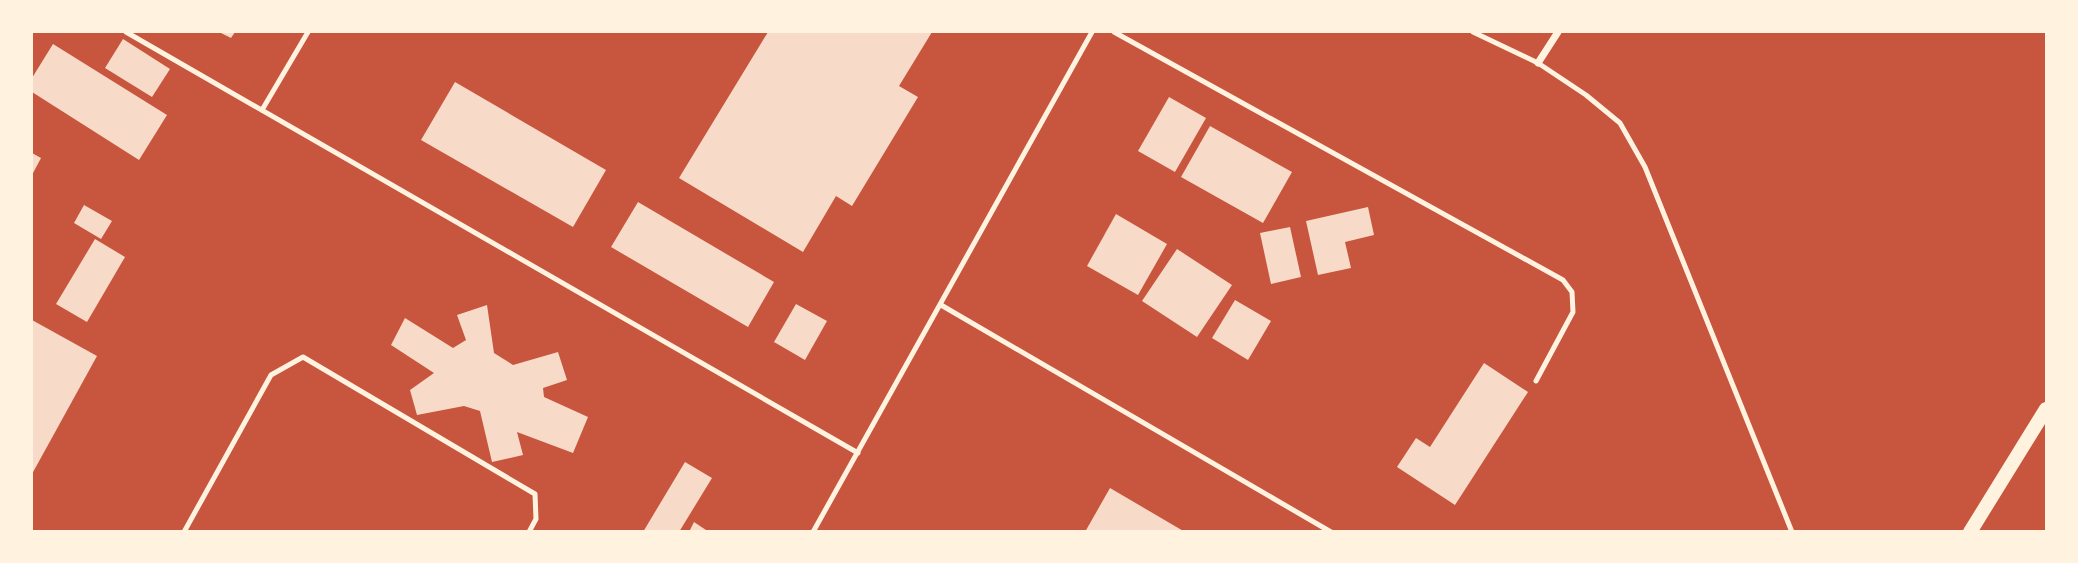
<svg xmlns="http://www.w3.org/2000/svg" width="2078" height="563" viewBox="0 0 2078 563" font-family="Georgia,serif">
<rect width="100%" height="100%" fill="#c8553d"/>
<g fill="#f7dbc8">
<path d="M219,32h16l-4,6z"/>
<path d="M768,32h164l-33,54 19,11 -66,109 -16,-10 -33,56 -124,-74z"/>
<path d="M123,39l47,30 -18,28 -47,-29z"/>
<path d="M53,44l114,71 -28,45 -107,-68v-14z"/>
<path d="M455,82l151,88 -33,57 -152,-87z"/>
<path d="M1169,97l37,21 -31,54 -37,-21z"/>
<path d="M1210,126l82,46 -29,51 -82,-46z"/>
<path d="M32,153l9,5 -9,17z"/>
<path d="M638,202l136,80 -26,45 -137,-80z"/>
<path d="M84,205l28,16 -11,18 -27,-16z"/>
<path d="M1368,207l6,28 -29,7 6,26 -33,7 -12,-54z"/>
<path d="M1116,214l51,30 -29,51 -51,-29z"/>
<path d="M1290,227l11,50 -30,7 -11,-51z"/>
<path d="M95,239l30,18 -38,65 -31,-18z"/>
<path d="M1177,249l55,36 -35,52 -55,-36z"/>
<path d="M1235,300l36,21 -23,39 -36,-22z"/>
<path d="M796,304l31,17 -22,39 -31,-18z"/>
<path d="M487,305l7,48 19,12 45,-13 9,28 -24,8 1,9 44,20 -15,36 -56,-21 6,23 -31,7 -12,-51 -16,-5 -47,9 -7,-25 24,-17 -43,-28 14,-27 48,30 13,-8 -9,-25z"/>
<path d="M32,320l65,36 -65,118z"/>
<path d="M1484,363l44,29 -73,113 -58,-38 19,-29 14,9z"/>
<path d="M685,462l27,16 -33,54h-36z"/>
<path d="M1110,488l75,44h-100z"/>
<path d="M694,522l15,10h-20z"/>
</g>
<g fill="none" stroke-linecap="round" stroke-linejoin="round">
<g stroke="#fff3e0" stroke-width="5">
<path d="M126,32l732,421"/>
<path d="M1114,32l449,248 9,12 1,20 -37,69"/>
<path d="M1473,32l65,31 48,32 34,28 25,44 147,365"/>
<path d="M262,110l46,-78"/>
<path d="M941,305l390,227"/>
<path d="M184,532l87,-157 32,-18 232,137 1,25 -7,13"/>
<path d="M813,532l279,-500"/>
</g>
<path stroke="#fff3e0" stroke-width="7" d="M1538,63l20,-31"/>
<path stroke="#fff3e0" stroke-width="14" d="M1970,532l76,-123"/>
</g>
<rect width="2078" height="563" fill="none" stroke="#fff3e0" stroke-width="66"/>
</svg>
